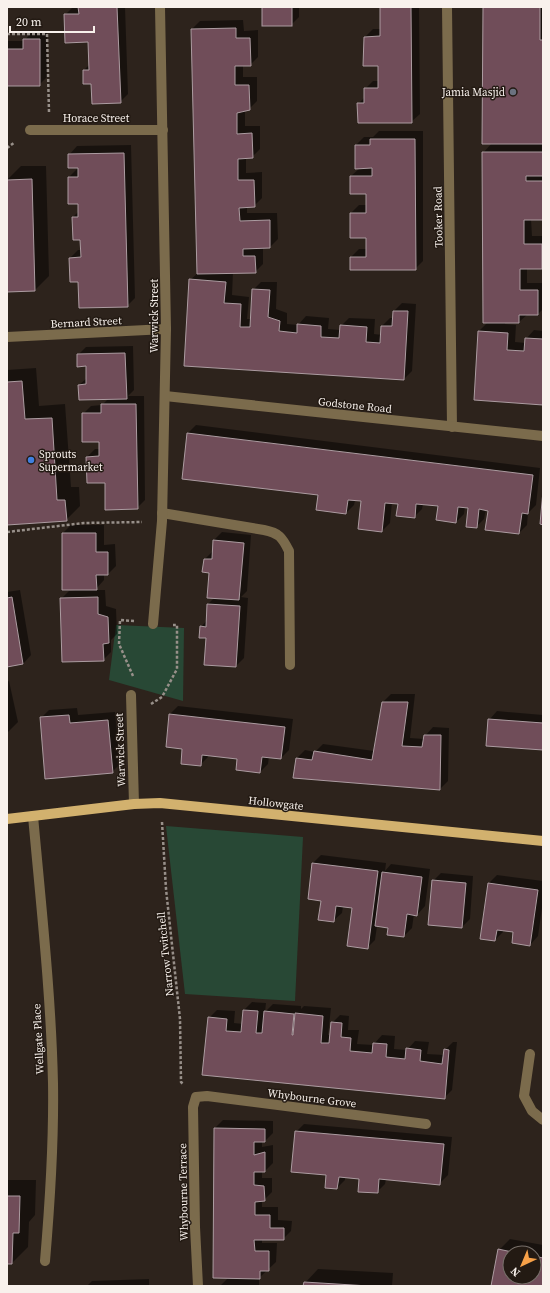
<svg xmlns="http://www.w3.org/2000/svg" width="550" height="1293" viewBox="0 0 550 1293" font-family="'Source Serif 4',serif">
<rect width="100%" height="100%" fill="#2d231c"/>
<g fill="#284835">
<path d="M116,625l68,3 -1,73 -74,-21z"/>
<path d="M166,826l137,11 -8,164 -110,-7z"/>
</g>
<g fill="#0007" fill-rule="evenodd">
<path d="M73,7h52l3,87 -8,8 -28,-19 -8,-13 6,-6 -1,-23 -24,-26z"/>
<path d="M263,7h36v10l-8,8z"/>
<path d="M381,7h38l1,107 -9,8 -53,-18 7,-7v-8l8,-8h6v-16l-14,-28 8,-8h8z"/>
<path d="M484,7h59v212h-12l1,17h11v31l-2,1h-14v15h16v26l-5,5h-10l-9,8h-14v2l11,1 -1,17 11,1v-4l8,-9 9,1v73l-68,-5 4,-68 9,-9 -5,-169 9,-10z"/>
<path d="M243,20l1,11 14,-1v27l-8,8h-7v12h14v24l-8,8 -4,1v16h15v23l-8,8 -6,1v15l16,-1v26l-8,8h-7v7h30l1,26 -8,8h-7v17l-8,8h-22l-1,23 17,2 -2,22h4l2,-29 8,-8h16l-1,27 11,4v11l11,1 8,-9 23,2 -1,11 12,1 1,-4 8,-8 26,1 -1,15 8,1v-9l8,-8h3l1,-7 8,-8 14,1 -4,67 -8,8 -219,-14 5,-85 8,-7 -6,-244 8,-8z"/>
<path d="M32,32h15v45l-8,8h-32v-44h17z"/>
<path d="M379,131h44v130l-8,8 -64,-12 8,-8h8v-12l-16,-24 8,-8h8v-12l-16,-17 9,-8 -4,-23 8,-8h9z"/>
<path d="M131,145l4,153 -8,8 -57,-48 8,-8h4l-1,-11 -8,-22 6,-6v-8l-10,-26 8,-8h2l-10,-14 8,-9z"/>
<path d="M21,166h25l3,110 -14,14 -28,1v-111z"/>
<path d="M133,346l1,44 -6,6h16l1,104 -8,8 -31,-26 -19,-25 8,-8h5v-8l-17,-27 8,-8 11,-1 7,-7 -30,-13 8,-7v-13l-9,-10 8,-8z"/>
<path d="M36,368l3,38 26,-2 6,83h8l1,19 -14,14 -59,4v-154z"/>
<path d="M196,425l344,43 -4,37 -8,8 -1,12 -8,8 -30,-23 -3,-1 -2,10 -8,8 -7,-20h-4l-1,7 -8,8 -17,-17 -16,-1 -1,5 -8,8 -15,-14 -7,-1 -2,21 -8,8 -20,-30 -7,-1 -1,5 -8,8 -27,-18 -131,-62z"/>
<path d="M71,525h33v20l11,-1 1,22 -8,8h-4v6l-9,10h10l1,16 10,3 1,25 -6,6v12l-8,8 -42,-61 8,-8 7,-1 -13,-57z"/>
<path d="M222,532l29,3 -4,56 -6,6 7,1 -4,60 -8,8 -29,-29 -6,-10 6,-7 1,-16 7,-7 -5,-25 -5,-13 8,-8 1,-11z"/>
<path d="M20,590l11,65 -8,9 -16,2v-74z"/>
<path d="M9,681l9,41 -11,11v-51z"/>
<path d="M391,694h24l-5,44 14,1 1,-3 8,-9 16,1 -1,53 -8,8 -145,-12 2,-19 8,-8 10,2 8,-8 51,7 9,-49z"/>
<path d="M178,706l115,13 -4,31 -8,8 -12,-2 -1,8 -8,8 -22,-14 -30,-3v2l-8,8 -17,-17 -13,-34z"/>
<path d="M77,708l1,7 37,-3 5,52 -8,8 -71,-54 8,-8z"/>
<path d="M497,711l46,4v34l-54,-29z"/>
<path d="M321,855l65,8 -1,8 6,-7 39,5 -5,37 -8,9 -3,-1 -2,14 -8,8 -15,-9 -12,-1 -2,14 -8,8 -14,-40 -10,-2 -1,7 -9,8 -11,-21 -13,-2 4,-35z"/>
<path d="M441,873l32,3 -3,43 -8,8 -29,-46z"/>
<path d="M497,875l46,6v20l-5,35 -8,9 -16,-14 -11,-1v2l-8,8 -14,-2 8,-55z"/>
<path d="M7,887h1l-1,34z"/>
<path d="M252,1002l14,1 -1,9 8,-8 28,2v3l3,-3 27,2 -3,27h3l1,-12 8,-8 9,1 -1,14h11l-2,14 16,1 9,-10 13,1 -1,13 13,1 8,-9 14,1 -2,12 17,1 1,-5 8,-8h4l-5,48 -8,8 -241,-24 6,-56 8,-8 18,1 -1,12 9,1 1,-14z"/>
<path d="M223,1120l50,1v12l-8,8h-3v6l11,-2v18l-8,8h-3v7h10v14l-8,8h-2v7h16v13l14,1 -1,10 -8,8h-21v4h15l-1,19 -17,16v8h-39l9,-9 -14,-149z"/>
<path d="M304,1124l148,13 -4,38 -8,8 -54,-4 -1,5 -8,8 -17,-14 -15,-1v3l-8,8 -41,-56z"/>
<path d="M7,1180h29l-1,35 -6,7 -1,25 -16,16h-5z"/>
<path d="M510,1239l33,6v41h-51l7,-36zM510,1253h24v24h-24z"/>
<path d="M318,1269l75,4 -1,13h-88l1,-3z"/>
<path d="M149,1279v7h-62l5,-5z"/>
</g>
<g fill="#704d59" stroke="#ac9ca1">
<path d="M68,7h49l4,96 -29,1 -1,-20h-8v-14h6l-1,-28 -23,1 -1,-29h15l-1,-7z"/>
<rect x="262" y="7" width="30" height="19"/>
<path d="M380,7h31l1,116h-54l-1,-20h7v-15h14v-22h-15l1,-29 16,-1z"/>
<path d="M483,7h57v33h3v104h-61z"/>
<path d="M236,28v10h14l1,28h-16v19h14l1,25 -13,3v21l15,-1 1,25 -15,1v21h16l1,27 -16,1 1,13 30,-1v28l-27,1v7h12l1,17 -59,1 -6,-245z"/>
<path d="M23,39h17v47h-33v-37h16z"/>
<path d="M370,139h45l1,131h-66v-13h16v-19h-16v-25h16v-19h-16v-18h22v-8l-17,1v-24h15z"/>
<path d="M482,152h61v24h-17v5h17v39h-19v24h18v25h-22v21h18v25h-19v8h-36z"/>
<path d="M124,153l4,154 -49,1 -1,-26h-8l-1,-24 12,-1 -1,-17h-7l-1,-23h6v-13h-10v-27h10v-9h-10v-14z"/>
<path d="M32,179l3,112 -28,1v-112z"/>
<path d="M189,279l37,3 -2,21 17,1 -1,23h10l2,-38 18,1 -2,27 12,4 -1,10 18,2v-9l24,2v11l18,1 1,-13 27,2 -1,15 14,1 1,-17h11l1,-15h15l-4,69 -220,-14z"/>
<path d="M478,331l30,2 -1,17 17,1 1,-13 18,1v66l-69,-5z"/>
<path d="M125,353l2,46 -48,1 -1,-15 8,-1v-18l-9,1v-13z"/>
<path d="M22,381l3,38 27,-1 5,82h8l2,21 -60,4v-143z"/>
<path d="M101,404h35l2,105 -33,1v-27h-18l-1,-26 13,-1v-14h-17v-29h19z"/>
<path d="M187,433l346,42 -5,39 -6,-1 -3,21 -34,-4 3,-19 -9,-2 -2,19 -11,-1 2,-19 -10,-1 -2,16 -20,-3 2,-14 -22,-2 -1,14 -19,-2 2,-12 -13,-1 -3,29 -24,-3 3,-28 -13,-1 -2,14 -30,-4 2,-15 -136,-16z"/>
<path d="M543,491v34l-3,-1z"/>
<path d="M62,533h34v19h12v23h-12l1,15h-35z"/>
<path d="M213,540l31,3 -5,57 -32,-2 2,-25 -7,-1 2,-13h8z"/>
<path d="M12,597l11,67 -16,3v-69z"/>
<path d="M98,597v17l10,3 1,26 -6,1 1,17 -42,1 -2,-64z"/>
<path d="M207,604l33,2 -4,61 -32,-2 2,-27h-7l1,-12 6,1z"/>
<path d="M382,702h26l-6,44 20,1 2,-12h17l-1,55 -147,-12 3,-20 16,2 2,-9 58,9z"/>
<path d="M169,714l116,13 -4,32 -19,-2 -2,16 -24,-3 1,-11 -35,-4 -1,11 -20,-2 1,-15 -16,-2z"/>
<path d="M69,715l1,8 38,-3 5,53 -68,6 -5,-62z"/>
<path d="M488,719l55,4v27l-57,-4z"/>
<path d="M312,863l66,8 -10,78 -21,-3 5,-38 -16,-2 -2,16 -16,-2 3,-19 -13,-2z"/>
<path d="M382,872l40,5 -5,39 -10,-2 -3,23 -17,-2 1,-7 -13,-2z"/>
<path d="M432,880l34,3 -4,45 -34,-3z"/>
<path d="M488,883l50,7 -8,56 -18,-3 1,-11 -16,-2 -2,11 -15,-2z"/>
<path d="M243,1010l15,1 -2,22h6l2,-22 30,3 -2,21h1l2,-22 28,3 -2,27h8l2,-21 11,1 -1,14 10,1 -1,13 22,2 1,-10 14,1 -1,13 19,2 1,-11 15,2 -1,11 22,3 2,-15 5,1 -4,49 -243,-24 6,-58 19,2 -1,12 15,1z"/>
<path d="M214,1128l51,1v13h-11v13l11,-3v20h-11v13l10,1 1,15 -10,1v13h15v13h14v12h-30l1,11h14v20h-9v8l-47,-1z"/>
<path d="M295,1131l149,13 -4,41 -61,-6 -1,14 -20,-1 1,-13 -20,-2 -2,12 -12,-1 1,-13 -35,-3z"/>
<path d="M7,1196h13l-1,37h-6l-1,31h-5z"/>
<path d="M498,1249l19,4h-7v24h24v-21l9,2v28h-52z"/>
<path d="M304,1282l65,4h-66z"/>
</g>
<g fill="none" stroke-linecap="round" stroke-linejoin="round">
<g stroke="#98908a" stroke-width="2.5" stroke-dasharray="3 2" stroke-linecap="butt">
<path d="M7,34h40l2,78"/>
<path d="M7,148l8,-6"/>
<path d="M7,532l77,-9 58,-1"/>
<path d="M133,676l-14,-32 1,-24 14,1"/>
<path d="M151,704l11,-7 15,-28v-44h-4"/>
<path d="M162,822l4,67 14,130 1,63 2,2"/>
</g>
<g stroke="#7b6b4c" stroke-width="10">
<path d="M162,513l102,17c15,3 18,7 25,21l1,114"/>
<path d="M530,1054l-6,42 8,15 11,9"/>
</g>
<g stroke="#7b6b4c" stroke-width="10">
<path d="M447,7l5,420"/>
<path d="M30,130h133"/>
<path d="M7,337l159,-8"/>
<path d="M165,396l378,40"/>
<path d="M153,624l9,-103 4,-192 -6,-322"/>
<path d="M131,695l3,109"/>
<path d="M33,816c8,89 18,178 20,267 1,59 -3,119 -8,178"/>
<path d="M198,1286l-3,-59 -2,-120 3,-10 11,-1 219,28"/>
</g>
<path stroke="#d2b16e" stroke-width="10" d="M7,819l127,-15 26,-1 383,38"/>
</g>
<circle fill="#6b7280" stroke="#231a13" stroke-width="1.5" cx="513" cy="92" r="4"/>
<circle fill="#3f7fe0" stroke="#231a13" stroke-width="1.5" cx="31" cy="460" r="4"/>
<g text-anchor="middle" stroke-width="3" stroke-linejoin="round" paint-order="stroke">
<g font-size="11" fill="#f8f1ec" stroke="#231a13" text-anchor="end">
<text x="505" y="96">Jamia Masjid</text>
<text x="39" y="458" text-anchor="start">Sprouts<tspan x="39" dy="13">Supermarket</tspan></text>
</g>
<g font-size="11" fill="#f8f1ec" stroke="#231a13">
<text x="96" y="122">Horace Street</text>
<text transform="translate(438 217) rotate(-91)" y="4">Tooker Road</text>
<text transform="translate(154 316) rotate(-90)" y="4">Warwick Street</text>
<text transform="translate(86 322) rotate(-3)" y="4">Bernard Street</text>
<text transform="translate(355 405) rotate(6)" y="4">Godstone Road</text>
<text transform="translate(120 750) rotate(-92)" y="4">Warwick Street</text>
<text transform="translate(276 803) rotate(6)" y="4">Hollowgate</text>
<text transform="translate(165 954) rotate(-96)" y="4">Narrow Twitchell</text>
<text transform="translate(38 1039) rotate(-93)" y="4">Wellgate Place</text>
<text transform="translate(312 1098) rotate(7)" y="4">Whybourne Grove</text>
<text transform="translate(183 1192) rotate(-91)" y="4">Whybourne Terrace</text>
</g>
</g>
<rect width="550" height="1293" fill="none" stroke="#f8f1ec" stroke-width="16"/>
<g transform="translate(522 1265) rotate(224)"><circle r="19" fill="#231a13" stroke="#78706a"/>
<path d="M0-3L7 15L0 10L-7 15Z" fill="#f7a148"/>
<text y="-6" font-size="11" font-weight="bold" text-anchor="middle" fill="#f8f1ec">N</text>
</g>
<path d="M10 26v6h84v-6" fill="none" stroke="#f8f1ec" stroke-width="2"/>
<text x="16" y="26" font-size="12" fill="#f8f1ec" stroke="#231a13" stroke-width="3" paint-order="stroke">20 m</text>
</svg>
